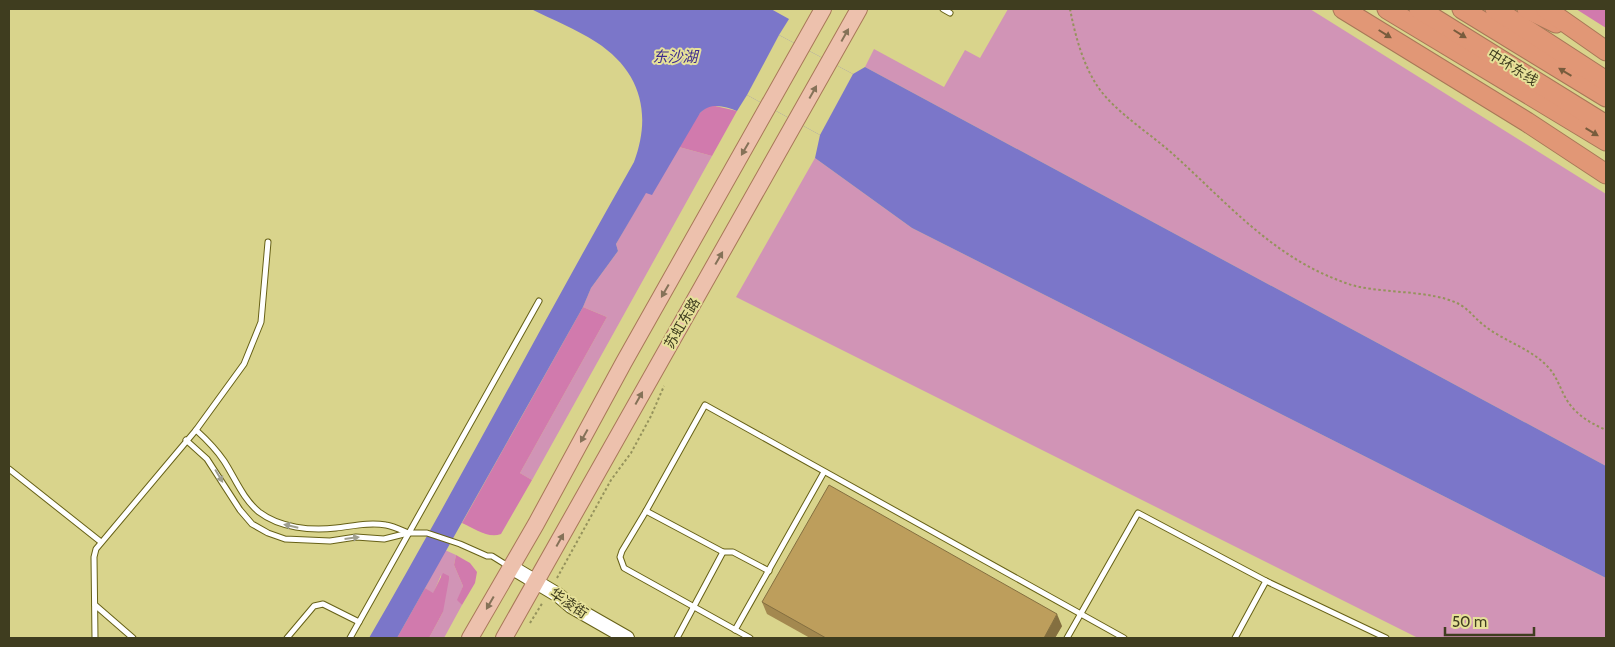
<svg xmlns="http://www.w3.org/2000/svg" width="1615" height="647" viewBox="0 0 1615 647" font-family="Cabin,'Noto Sans SC',sans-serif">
<rect width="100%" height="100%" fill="#d9d48c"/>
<g fill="#d194b6">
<path d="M1008,9h302l296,185v272l-741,-399 9,-18 70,38 21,-37 15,8z"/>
<path d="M679,147l33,9 -180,324 -12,-7 87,-156 -24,-10 8,-19 27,-37 -2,-7 30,-52 6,2z"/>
<path d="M815,158l97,70 694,350v60h-188l-682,-341z"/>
<path d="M445,550l11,5 -2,10 9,21 -5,14 4,5 -18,33h-15l14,-26 -2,-37 -8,19 -8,-6z"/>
</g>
<g fill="#d17aad">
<path d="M1576,9h30v19z"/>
<path d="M711,105l26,6 -25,45 -33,-9c8,-14 16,-35 32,-42z"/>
<path d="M583,307l24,10 -87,156 12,7 -31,54c-13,5 -27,-6 -39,-11z"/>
<path d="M456,555l14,8 7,9 -2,11 -13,22 -5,-5 6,-14 -9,-21z"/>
<path d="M443,573l6,3v3l-6,33 -14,26h-32l28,-50 8,5z"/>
</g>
<path fill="#7b76c9" d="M531,9h240l18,10 -10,16 74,39 12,-7 741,399v112l-694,-350 -97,-70 5,-23 -73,-40 -10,16c-13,-5 -26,-9 -37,2l-48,82 -6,-2 -30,51 2,7 -27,37 -8,19 -186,331h-28c91,-157 175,-318 265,-476 18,-48 7,-91 -38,-120 -20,-13 -43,-22 -65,-33z"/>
<path fill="#d9d48c" d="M779,35l74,39 -33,61 -73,-40z"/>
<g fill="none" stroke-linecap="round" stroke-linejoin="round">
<g stroke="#676117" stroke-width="7">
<g id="lane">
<path d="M943,9l7,4"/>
<path d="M196,430c11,10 20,19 28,31 11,17 19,38 35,51 21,16 52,19 77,16 17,-2 33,-6 50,-3 7,1 15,5 22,8"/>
<path d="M186,440l21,19 33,51 12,14 16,9 17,6 45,2 26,-4 28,2 24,-6h19l33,11 27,12h5l16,10"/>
<path d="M9,469l92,73"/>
<path d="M646,511l77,41h10l36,19"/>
<path d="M95,605l38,33"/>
<path d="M735,630l89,-158"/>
<path d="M95,638l-1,-81 2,-8 100,-119 48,-66 17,-42 7,-80"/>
<path d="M287,638l27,-32 9,-2 36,18"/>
<path d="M350,638l189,-337"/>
<path d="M677,638l46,-86"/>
<path d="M750,638l-126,-70 -4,-11 2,-6 24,-40 59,-106 419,233"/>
<path d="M1067,638l71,-125 128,68 120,57"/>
<path d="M1235,638l31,-57"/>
</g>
</g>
<g stroke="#676117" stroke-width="16">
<path id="secondary" d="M511,567l47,28 13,11 56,32"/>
</g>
<g stroke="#a87858" stroke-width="18">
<g id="primary">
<path d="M470,638l66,-114 88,-162 199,-353"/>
<path d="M504,638l355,-629"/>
</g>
</g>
<g stroke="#a87858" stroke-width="21">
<g id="highway">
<path d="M1343,9l184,113 79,52"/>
<path d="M1387,9l219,132"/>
<path d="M1419,9l187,116"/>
<path d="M1462,9l144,88"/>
<path d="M1495,9l111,72"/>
<path d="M1527,9l29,14"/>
<path d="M1546,9l60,42"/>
</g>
</g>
<g stroke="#95925c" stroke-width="2" stroke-dasharray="2.5 2.5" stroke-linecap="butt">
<path d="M1070,9c5,26 13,56 28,78 17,25 53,47 76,68 49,44 92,94 154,121 10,4 21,9 32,11 29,6 71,4 97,16 11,5 19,17 29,24 20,15 46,22 63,41 7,8 10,17 15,27 9,18 24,27 42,35"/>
<path d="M557,578l54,-98 20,-27 20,-37 13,-30"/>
<path d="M530,623l13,-21"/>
</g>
<use href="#lane" stroke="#fff" stroke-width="5"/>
<use href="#secondary" stroke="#fff" stroke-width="14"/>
<use href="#primary" stroke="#edc1ad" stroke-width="16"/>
<use href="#highway" stroke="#e19776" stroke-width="19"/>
</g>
<path fill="#a3884f" d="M762,602l300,24 -7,12h-245l-43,-24z"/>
<path fill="#846f40" d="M1057,614l5,12 -7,12h-11z"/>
<path fill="#bd9e5c" stroke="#846f40" d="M829,485l228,129 -13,24h-218l-64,-36z"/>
<defs><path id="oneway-solid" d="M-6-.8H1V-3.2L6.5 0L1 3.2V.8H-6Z" transform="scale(1.25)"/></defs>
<g fill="#785c3d">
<use href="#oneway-solid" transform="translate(1385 34) rotate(32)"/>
<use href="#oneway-solid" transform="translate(1460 34) rotate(32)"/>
<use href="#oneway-solid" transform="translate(1565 72) rotate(-149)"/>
<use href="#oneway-solid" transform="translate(1592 132) rotate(31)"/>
</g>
<g fill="#857258">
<use href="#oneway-solid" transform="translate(845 35) rotate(-61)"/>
<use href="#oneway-solid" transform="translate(813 92) rotate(-61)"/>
<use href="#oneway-solid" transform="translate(745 149) rotate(120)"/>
<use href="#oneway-solid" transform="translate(719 258) rotate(-60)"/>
<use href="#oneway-solid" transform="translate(665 291) rotate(120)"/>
<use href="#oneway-solid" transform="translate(639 398) rotate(-61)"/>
<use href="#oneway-solid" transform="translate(584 436) rotate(119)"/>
<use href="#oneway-solid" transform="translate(560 540) rotate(-61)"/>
<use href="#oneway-solid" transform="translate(490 603) rotate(120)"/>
</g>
<g fill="#9f9e8f">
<use href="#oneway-solid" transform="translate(219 476) rotate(59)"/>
<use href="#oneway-solid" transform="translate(291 526) rotate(-167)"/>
<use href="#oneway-solid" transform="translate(352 538) rotate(-7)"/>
</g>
<g text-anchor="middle" stroke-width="4" stroke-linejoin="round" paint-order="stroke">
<g font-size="14" fill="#3f3d1f" stroke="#e6e199">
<text transform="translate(1513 67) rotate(32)" y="5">中环东线</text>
<text transform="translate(682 323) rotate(-60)" y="5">苏虹东路</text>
<text transform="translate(569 603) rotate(34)" y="5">华凌街</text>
</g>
<g font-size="15" font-style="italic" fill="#3f2c8f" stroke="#e6e199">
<text x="675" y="62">东沙湖</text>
</g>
</g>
<rect width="1615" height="647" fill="none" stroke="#3f3d1f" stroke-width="20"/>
<path d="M1445 627v8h89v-8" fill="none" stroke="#3f3d1f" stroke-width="2.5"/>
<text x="1452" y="627" font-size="15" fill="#3f3d1f" stroke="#e6e199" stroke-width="4" paint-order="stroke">50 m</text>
</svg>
